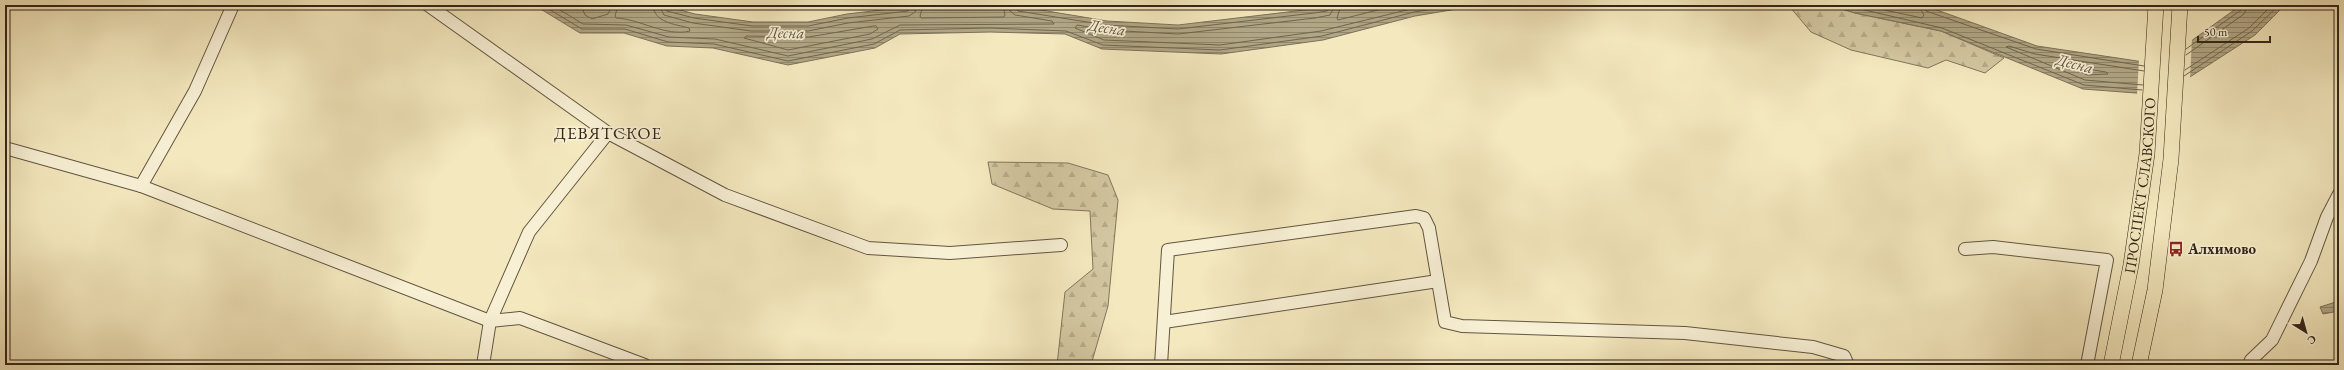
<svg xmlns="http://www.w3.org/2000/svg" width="2344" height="370" viewBox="0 0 2344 370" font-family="'EB Garamond',serif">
<defs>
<pattern id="forest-firs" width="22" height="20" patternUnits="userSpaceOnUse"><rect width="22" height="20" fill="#d3c7a1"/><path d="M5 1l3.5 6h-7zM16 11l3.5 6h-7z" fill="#b5ab8a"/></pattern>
<pattern id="water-rules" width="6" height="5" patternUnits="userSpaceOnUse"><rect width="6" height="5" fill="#b1a685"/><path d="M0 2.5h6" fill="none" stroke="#90876c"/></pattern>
</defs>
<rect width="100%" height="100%" fill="#f4e8be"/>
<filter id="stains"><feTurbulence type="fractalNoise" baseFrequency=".005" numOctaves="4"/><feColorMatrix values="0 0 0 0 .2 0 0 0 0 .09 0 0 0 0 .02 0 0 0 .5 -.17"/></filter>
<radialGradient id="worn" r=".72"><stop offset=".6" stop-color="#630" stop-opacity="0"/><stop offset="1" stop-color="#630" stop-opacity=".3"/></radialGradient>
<g fill="url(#forest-firs)" stroke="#82765c">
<path d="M1800,5h29l26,8 86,18 63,27 -19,15 -39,-13 -18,8 -77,-18 -40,-18 -21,-25z"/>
<path d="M988,162l80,1 40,12 10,25 -10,106 -17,59h-34l8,-73 28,-23 -3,-58 -37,-2 -61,-25z"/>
</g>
<g fill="url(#water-rules)" stroke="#7d7259">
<path d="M534,5h55l3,5 17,-5h53l33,9 58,8h55l39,-8 77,-9h68l37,3 78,13 71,4 135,-16 22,-4h146l-66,11 -92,24 -102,14 -119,-5 -37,-15 -75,-2 -90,2 -25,14 -87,17 -75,-17 -46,-2 -43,-13h-44z"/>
<path d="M1829,5h94l114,41 107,16 43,-18 54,-39h44l-30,30 -93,60 -79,-6 -142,-58 -86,-18z"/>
<path d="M2339,301v10l-16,3 -3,-7z"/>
</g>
<path fill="#f4e8be" d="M2192,38l-2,42 -27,17 -26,-2 2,-36 4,1z"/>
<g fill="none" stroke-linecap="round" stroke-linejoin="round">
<g stroke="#70664e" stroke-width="1">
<path d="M542,5l40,24h43l43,13 46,2 74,17 86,-17 26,-14 89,-2 77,3 37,14 117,5 102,-14 92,-24 45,-7"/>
<path d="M552,5l31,19 43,1 43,12 46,2 73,17 84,-17 28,-14 154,-1 -2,-3 -37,-6 -5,-4 -1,-6"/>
<path d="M581,5l4,10 7,4 16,-5 4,-9"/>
<path d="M618,5l-3,11 1,2c24,1 50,19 74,13l-1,-3c-14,-4 -35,-5 -36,-23"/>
<path d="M659,5l5,10 29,8 58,8h57l40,-8 61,-7 6,-4 2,-7"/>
<path d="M664,5l3,6 27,7 58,8h56l40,-8 60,-7 4,-6"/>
<path d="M923,5l-3,11 1,2 83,-1 1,-2 -2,-10"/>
<path d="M1014,5l4,6 88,14 72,4 136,-16 13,-2 3,-6"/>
<path d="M1335,5l-5,10 -15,3 -137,16 -72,-4 -29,-5 -2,3 29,12 116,5 101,-14 106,-26"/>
<path d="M1341,5l-4,13 1,2 60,-15"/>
<path d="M1843,5l99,23 142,57 58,5"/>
<path d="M1861,5l61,13 2,-3 -6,-10"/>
<path d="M1923,5l3,6 110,38 108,17"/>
<path d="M876,26l2,3 -8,5 -82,16 -44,-12 2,-2 62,1z"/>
<path d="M2186,49l55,-39 2,-5"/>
<path d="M2186,55l58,-41 4,-9"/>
<path d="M2081,68l25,4 2,2 -21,1 -8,-4z"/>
<path d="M2185,70l64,-42 23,-23"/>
<path d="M2184,76l68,-45 27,-26"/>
<path d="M2143,85l-58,-5 -79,-33 3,-1 26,8 109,17"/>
</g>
<g stroke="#615640" stroke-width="14">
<g id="minor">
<path d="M233,5l-38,86 -54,95 349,135 30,-3 125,47"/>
<path d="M428,5l180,128 117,62 143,53 82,5 111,-8"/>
<path d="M5,148l136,38"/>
<path d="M1965,249l28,-2 114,13 -20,105"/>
<path d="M1164,322l274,-41"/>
<path d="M483,365l7,-44 39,-89 79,-99"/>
<path d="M1161,365l7,-115 248,-34 8,2 5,10 16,94 17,4 223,7 128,14 31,9 4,9"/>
<path d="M2249,365l2,-5 21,-20 39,-79 16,-44 12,-23"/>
</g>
</g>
<g stroke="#302516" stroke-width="16">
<g id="major">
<path id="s1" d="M2111,365l20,-100 16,-111 9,-149"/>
<path d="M2139,365l16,-75 16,-131 9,-154"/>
</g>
</g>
<use href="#minor" stroke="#f8f0d5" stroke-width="12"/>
<use href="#major" stroke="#f4e8be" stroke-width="15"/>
</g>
<defs>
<g id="bus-bare" transform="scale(1.2)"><path d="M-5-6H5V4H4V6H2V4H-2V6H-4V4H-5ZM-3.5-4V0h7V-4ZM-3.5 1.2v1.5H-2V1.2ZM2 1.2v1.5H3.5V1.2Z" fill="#8f2418" stroke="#f8f0d5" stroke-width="2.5" paint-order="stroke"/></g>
</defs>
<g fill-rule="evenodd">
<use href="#bus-bare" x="2176" y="249"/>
</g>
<g text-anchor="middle" stroke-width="3.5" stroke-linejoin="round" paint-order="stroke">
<g font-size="15" fill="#302516" stroke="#f8f0d5">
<text dy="5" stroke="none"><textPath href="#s1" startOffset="182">ПРОСПЕКТ СЛАВСКОГО</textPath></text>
</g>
<g font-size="15" font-weight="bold" fill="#302516" stroke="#f8f0d5" text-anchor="start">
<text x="2188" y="254">Алхимово</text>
</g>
<g font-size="16" font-style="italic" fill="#5d523d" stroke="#f8f0d5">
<text transform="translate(1107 27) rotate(9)" y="6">Десна</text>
<text transform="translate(786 32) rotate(1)" y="6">Десна</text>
<text transform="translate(2075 63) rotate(14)" y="6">Десна</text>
</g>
<g font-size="17" letter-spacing="1" fill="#302516" stroke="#f8f0d5">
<text x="608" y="139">ДЕВЯТСКОЕ</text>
</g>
</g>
<rect width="2344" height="370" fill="none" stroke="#f4e8be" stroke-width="20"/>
<rect x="6" y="6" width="2332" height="358" fill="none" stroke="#302516" stroke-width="2"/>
<rect x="10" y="10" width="2324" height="350" fill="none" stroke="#302516"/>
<g transform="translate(2306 332) rotate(143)" stroke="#f8f0d5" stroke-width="3" paint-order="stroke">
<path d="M0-3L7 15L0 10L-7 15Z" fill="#302516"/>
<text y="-6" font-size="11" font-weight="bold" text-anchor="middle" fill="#302516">С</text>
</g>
<path d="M2198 36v6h72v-6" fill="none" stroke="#302516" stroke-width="2"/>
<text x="2204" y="36" font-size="12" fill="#302516" stroke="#f8f0d5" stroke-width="3" paint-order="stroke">50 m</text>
<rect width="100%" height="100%" filter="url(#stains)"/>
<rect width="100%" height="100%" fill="url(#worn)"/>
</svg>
